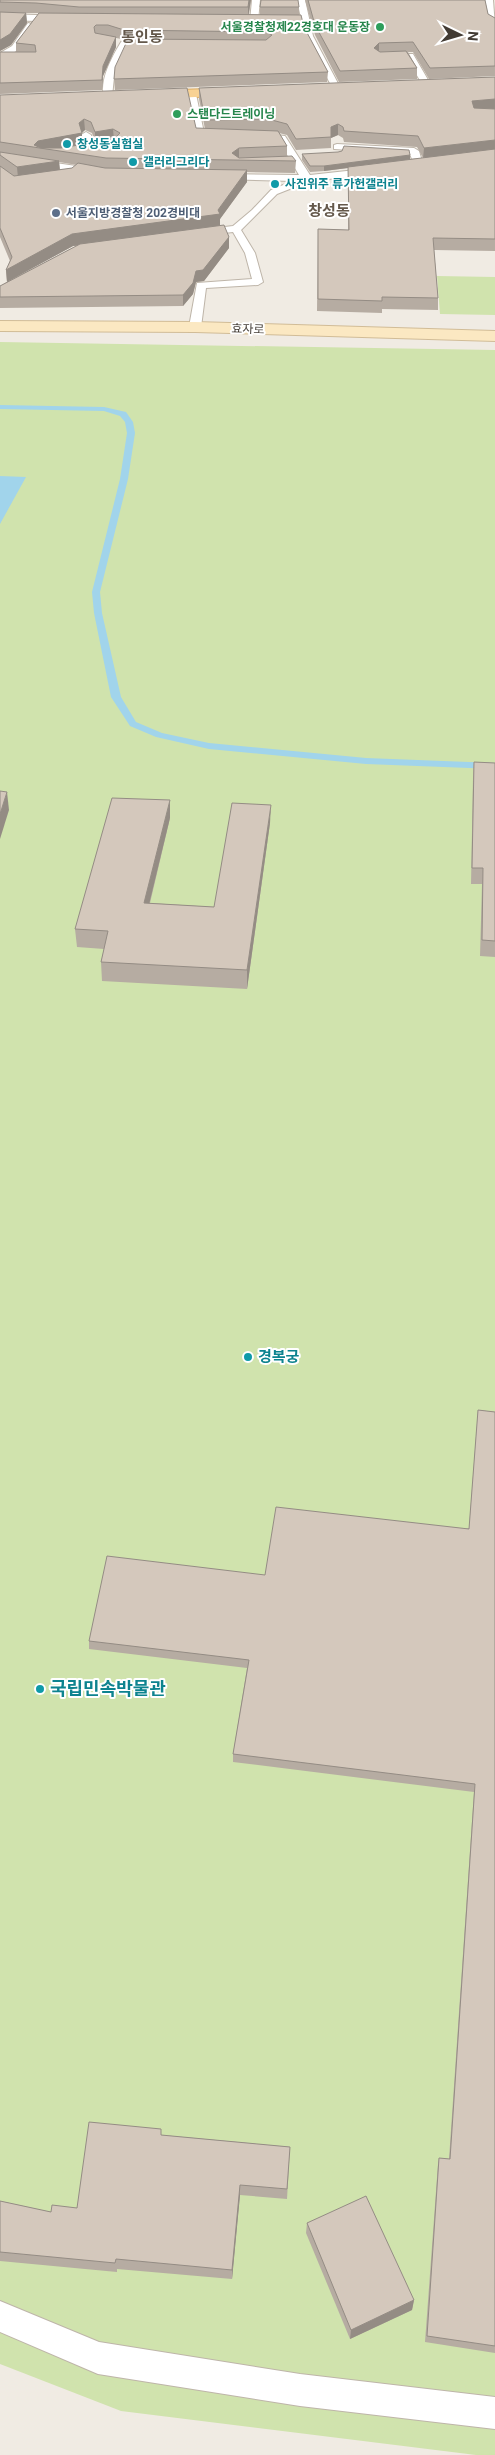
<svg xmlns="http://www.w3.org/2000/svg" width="495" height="2455" viewBox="0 0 495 2455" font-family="Roboto,'Noto Sans KR',sans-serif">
<rect width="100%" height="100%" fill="#f0ebe3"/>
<g fill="#d0e3ad">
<path d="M437,276l58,1v38l-55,-1z"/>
<path d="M0,342l495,8v2105h-19l-355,-44 -121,-47z"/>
</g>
<path fill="#a1d4eb" d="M0,476l26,1 -26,47z"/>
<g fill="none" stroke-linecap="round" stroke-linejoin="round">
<path fill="#a1d4eb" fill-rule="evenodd" d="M0,405l104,2 22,5 7,10 2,11 -7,46 -28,113 2,21 19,84 15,25 26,11 47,10 157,15 129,5v6l-129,-5 -157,-15 -53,-12 -26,-11 -19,-29 -17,-84 -2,-21 28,-113 7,-46 -2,-11 -5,-6 -16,-5 -104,-2z"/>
<g stroke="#beb5a9" stroke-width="2">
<g id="lane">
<path d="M252,0h8l-2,21 -4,2 -4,-2z"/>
<path d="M297,0h8l8,36 28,53 -1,2 -7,-2 -28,-53z"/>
<path d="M28,23l7,2 -17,25 -18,10v-7l12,-7z"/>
<path d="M121,42l30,2 4,2 -4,2 -24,-1 -13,30 -2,20 -7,2c-7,-17 7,-42 16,-57z"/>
<path d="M398,54h15l18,31 -1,2h-6l-17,-28h-12l-1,-2z"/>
<path d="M192,91l4,3 8,39 18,1v4l-22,1 -5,-3 -7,-42z"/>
<path d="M86,132l5,3 2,15 -28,5v-4l20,-5 -4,-11z"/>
<path d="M255,133l30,3 25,39 64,-7 5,3 -5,3 -64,7 -33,13 -36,36 14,23 8,29 -5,3 -52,3 -5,39 -2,2h-8l-2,-2 8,-44 55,-4 -7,-26 -12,-21 -34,4 -5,-3 5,-3 34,-4 19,-16 19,-20 22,-9 -72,-2 -5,-3 2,-2 81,1 -20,-34 -27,-3 -2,-2z"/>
<path d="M337,144l77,4 5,3 4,14 -8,2 -5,-13 -76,-5v-4z"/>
<path d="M0,155l97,14 5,3 -5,3 -97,-14z"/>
<path d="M0,2301l99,41 201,32 195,23v32l-195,-23 -202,-32 -98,-42z"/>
</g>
</g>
<g stroke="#beb5a9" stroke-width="2">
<g id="street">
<path d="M483,0h10l2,27 -6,-3z"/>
<path d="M0,14l37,1 6,3 -6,3 -37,-1z"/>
</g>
</g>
<g stroke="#d1bc97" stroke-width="2">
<path id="secondary" d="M0,321l195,1 300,9v10l-300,-9 -195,-1z"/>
</g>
<g stroke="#dcad65" stroke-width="2">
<path id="primary" d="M236,88l4,1 2,3 -2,3 -89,4 -6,-4 6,-4z"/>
</g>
<use href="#lane" fill="#fff" fill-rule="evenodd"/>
<use href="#street" fill="#fff" fill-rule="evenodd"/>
<use href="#secondary" fill="#fbe8c2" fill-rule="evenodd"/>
<use href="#primary" fill="#f8d294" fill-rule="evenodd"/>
</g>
<g fill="#b6aca2" fill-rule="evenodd">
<path d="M0,0h251l-2,14 11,1v-8h39v8l5,12 24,45 -1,10 -212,8 -1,-11 13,-39 -11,-2v9l-13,29 -1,14 -102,4v-42h16v-9l23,-30h-13l1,10 -16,22 -11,6z"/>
<path d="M305,0h180l3,14 7,4v58l-66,3 -16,-27h-5l9,16v11l-78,3 -24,-47z"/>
<path d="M495,77v174l-61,-1 4,48v12l-56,-1v4l-65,-2 1,-82 30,1v-62l-24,3 -14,1 -8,-12v-6l108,1v4l13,-1 -6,-11 -73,-5 -1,-4 -5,-3 -7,3v10l-35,2 -9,-15 -8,-2 8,13v10l9,5 -1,12 -48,-1v10l-27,37v6l9,23 -25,33 -8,1 -3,12 -10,12 -183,2v-22l7,-4 -1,-12 4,-9 -10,-24v-142l196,33 9,1 -6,-30v-11zM85,130l7,3 3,9 -13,2v-11zM59,162l18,3 -5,3 -12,2zM73,246h4l-65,33z"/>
<path d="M474,762l21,1v194l-15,-1 2,-72h-11l2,-107z"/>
<path d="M170,818l-20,85 64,4 56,-84 -23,166 -145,-8 -1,-19 3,-13 -27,-2 -2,-18z"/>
<path d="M478,1410l17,2v941l-70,-11 13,-178 1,-6 10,1 25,-367 -241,-30v-8l14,-86 -158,-19v-8l176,-66 204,-47z"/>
<path d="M162,2135l128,12 -3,52 -47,-4 -8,84 -115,-10v3l-117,-11v-60l51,11 26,-4z"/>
<path d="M307,2223l107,77 -2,10 -62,29 -44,-106z"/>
</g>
<g fill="#948c84">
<path d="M249,0h2l-3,17v-10z"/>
<path d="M26,13l1,10 -16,22 -11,6v-11z"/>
<path d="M116,37v10l-13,29 -1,14v-10l1,-14z"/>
<path d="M379,43v10l-5,-5z"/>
<path d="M495,99v11l-24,2 1,-11z"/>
<path d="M84,119l1,11 -5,4 2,-1v12l-30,5 -18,-3v-2l4,-4 41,-18z"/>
<path d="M338,124v11l-7,3v-11z"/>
<path d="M113,129l1,11 -19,3v-11z"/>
<path d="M495,140v11l-72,8 1,-11z"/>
<path d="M239,148v11l-7,-6z"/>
<path d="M410,155v5l-86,11v-5z"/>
<path d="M59,161l1,11 -42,6 -1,-11z"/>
<path d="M247,170v12l-27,37v7l-147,20 -66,36 -1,-12 66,-36 146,-24z"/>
<path d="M229,237v11l-25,33 -8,1 -3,12 -10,12v-11l13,-24z"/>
<path d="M7,792l2,18 -9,29v-25z"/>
<path d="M170,800v18l-25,103 -1,-18z"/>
<path d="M271,805l-1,18 -23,166v-19z"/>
<path d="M240,2185v10l-8,84v-9z"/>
<path d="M414,2300l-2,10 -62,29 1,-9z"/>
</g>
<g fill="#d4c8bc" stroke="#948c84" fill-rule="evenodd">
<path d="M0,0h249l-1,7h-169l-43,-4 -36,-1z"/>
<path d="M261,0h37l1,7h-39z"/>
<path d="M308,0h177l3,14 7,4v48l-65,2 -17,-26 -34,1 -5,5 6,4 26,-1 11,17 -77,3 -25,-46z"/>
<path d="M0,12l26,1 -16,21 -10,6z"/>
<path d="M39,13l262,2 3,12 24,45 -214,7 1,-12 13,-28 138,1 6,-5 -6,-3 -142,-2 -16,-5h-12l-2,2 1,6 21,4 -13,29 -1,14 -102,3v-31h36l-1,-7 -19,-2z"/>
<path d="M495,77v22l-23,2 2,7 21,1v31l-71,8 -6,-12 -74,-5 -1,-4 -5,-3 -7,3v10l-35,2 -9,-15 -19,-5 -63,1 -6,-32z"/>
<path d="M187,88l9,40 82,3 9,15 -48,2 -7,5 7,5 53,-2 4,5 -190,-3 -106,-16v-47zM84,119l7,3 4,10 18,-3 7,4 -6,6 -53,9h-20l-7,-3 4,-4 44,-8 -3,-10z"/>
<path d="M344,146l65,4 1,5 -86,11h-14l-8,-12 36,-2 4,-1z"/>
<path d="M495,149v90l-62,-1 5,60 -56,-1v4l-64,-2v-70l31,1 -1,-63z"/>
<path d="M0,152l59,9 -42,6 -17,-12z"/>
<path d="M78,163l27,5 142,2 -29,40 2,4 -148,20 -66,36 6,-13 -12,-29v-62l14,10 58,-8z"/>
<path d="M224,225l5,12 -26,33 -7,1 -3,12 -10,12 -183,2v-11l80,-42z"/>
<path d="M474,762l21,1v178l-13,-1 1,-72h-11z"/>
<path d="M0,791l7,1 -7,22z"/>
<path d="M112,798l58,2 -26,103 70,4 18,-104 39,2 -24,165 -146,-8 7,-31 -33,-2z"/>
<path d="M478,1410l17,2v934l-68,-10 12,-178 11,1 25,-375 -242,-30 16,-94 -160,-19 18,-85 158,19 11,-68 193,22z"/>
<path d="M89,2122l72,7v6l129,12 -3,42 -47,-4 -8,85 -116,-11 -1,4 -115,-11v-51l51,11 1,-7 25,3z"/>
<path d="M366,2196l48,104 -63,30 -44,-107z"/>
</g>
<g fill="#2e9e5b" stroke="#fff" stroke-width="2">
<circle cx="380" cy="27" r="5"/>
<circle cx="177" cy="114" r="5"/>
</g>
<g fill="#0f9aa8" stroke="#fff" stroke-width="2">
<circle cx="67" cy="144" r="5"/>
<circle cx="133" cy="162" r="5"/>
<circle cx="275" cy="184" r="5"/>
<circle cx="248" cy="1357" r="5"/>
<circle cx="40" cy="1689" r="5"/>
</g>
<circle fill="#5c6f8a" stroke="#fff" stroke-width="2" cx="56" cy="213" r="5"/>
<g text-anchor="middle" stroke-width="4" stroke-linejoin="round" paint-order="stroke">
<g font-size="12" font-weight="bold" fill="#27864d" stroke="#fff" text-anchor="end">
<text x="370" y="31">서울경찰청제22경호대 운동장</text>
<text x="187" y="118" text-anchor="start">스탠다드트레이닝</text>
</g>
<g font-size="12" font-weight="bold" fill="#0d838f" stroke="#fff" text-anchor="start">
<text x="77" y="148">창성동실험실</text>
<text x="143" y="166">갤러리그리다</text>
<text x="285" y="188">사진위주 류가헌갤러리</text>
</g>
<g font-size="12" font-weight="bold" fill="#4e5e75" stroke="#fff" text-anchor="start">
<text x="66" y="217">서울지방경찰청 202경비대</text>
</g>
<g font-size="12" fill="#423b34" stroke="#fff">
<text transform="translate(248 329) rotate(2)" y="4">효자로</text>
</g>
<g font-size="15" font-weight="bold" fill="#64584b" stroke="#fff">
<text x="142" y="42">통인동</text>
<text x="329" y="216">창성동</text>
</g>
<g font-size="15" font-weight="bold" fill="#0d838f" stroke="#fff" text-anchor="start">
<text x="258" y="1362">경복궁</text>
</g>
<g font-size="18" font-weight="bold" fill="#0d838f" stroke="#fff" text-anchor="start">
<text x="50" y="1695">국립민속박물관</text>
</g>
</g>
<g transform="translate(460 35) rotate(95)" stroke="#ffffff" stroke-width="4" paint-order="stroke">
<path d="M0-4L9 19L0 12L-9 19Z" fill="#423b34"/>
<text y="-8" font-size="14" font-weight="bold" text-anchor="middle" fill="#423b34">N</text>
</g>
</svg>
